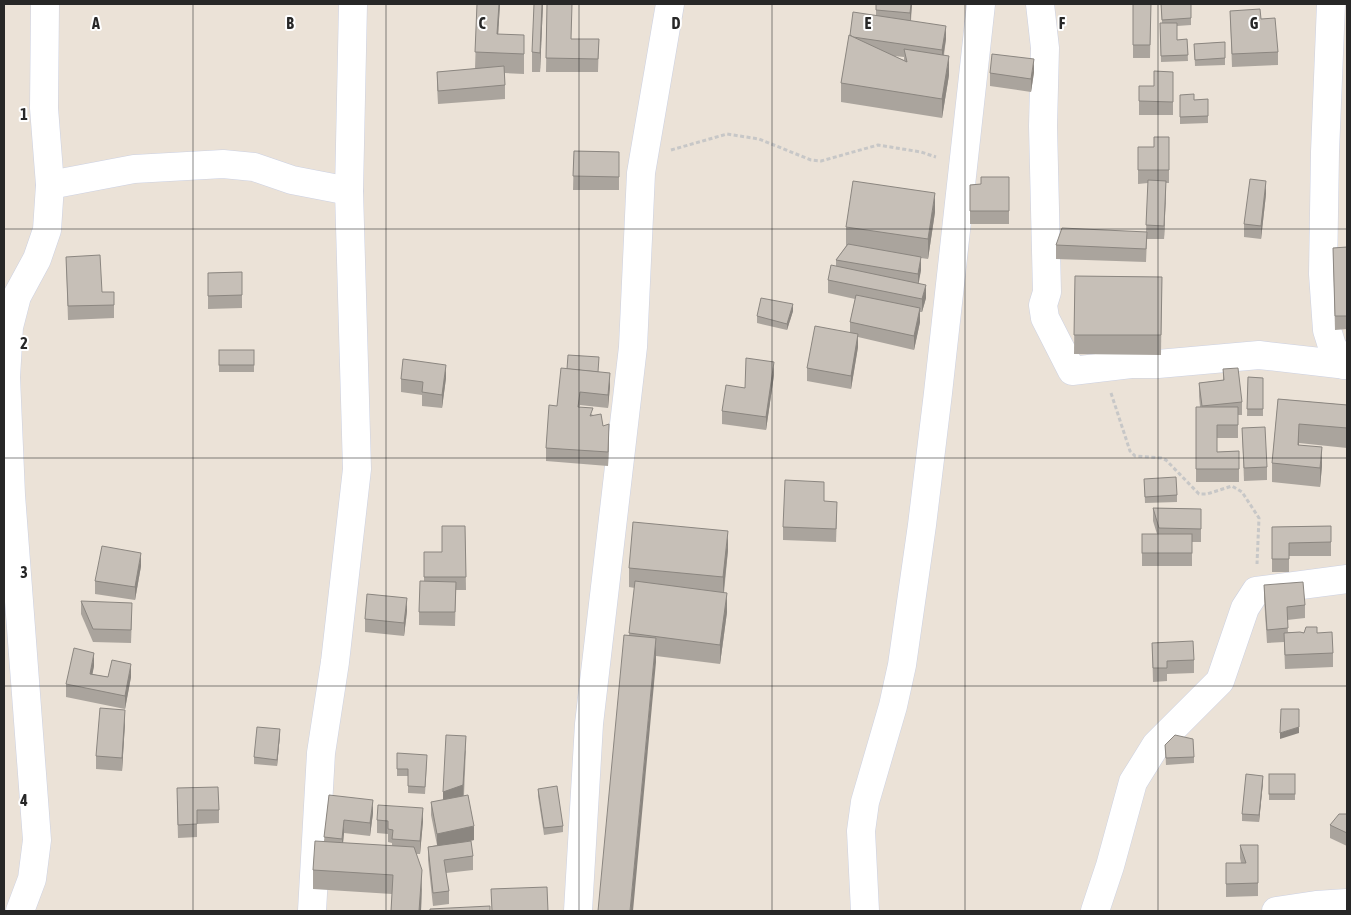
<svg xmlns="http://www.w3.org/2000/svg" width="1351" height="915" viewBox="0 0 1351 915" font-family="'Asap Condensed',sans-serif">
<rect width="100%" height="100%" fill="#ebe2d7"/>
<g fill="none" stroke-linecap="round" stroke-linejoin="round">
<g stroke="#ccd1e2" stroke-width="29">
<g id="minor">
<path d="M1040,4l5,44 -2,78 4,166 -4,13 2,13 27,53 59,-7h27l101,-9 88,10"/>
<path d="M1331,4l-6,148 -2,122 4,56 5,16 12,19"/>
<path d="M50,185l84,-16 89,-5 31,3 38,13 57,11"/>
<path d="M20,911l12,-32 5,-39 -26,-345 -5,-118 3,-50 8,-31 20,-37 10,-29 3,-45 -6,-77 1,-104"/>
<path d="M312,911l9,-158 14,-91 22,-193 -8,-278 4,-187"/>
<path d="M578,911l11,-187 44,-377 8,-174 29,-169"/>
<path d="M865,911l-4,-80 4,-29 28,-96 9,-41 20,-140 16,-132 43,-389"/>
<path d="M1095,911l15,-45 23,-84 23,-37 64,-64 25,-73 11,-17 91,-12"/>
<path d="M1276,911l40,-6 31,-2"/>
</g>
</g>
<g stroke="#c7c7c7" stroke-width="3" stroke-dasharray="4 2.5" stroke-linecap="butt">
<path d="M671,150l56,-16 32,5 52,21 10,1 57,-16 43,7 15,5"/>
<path d="M1111,393l19,58 5,5 26,2 5,2 33,34h8l25,-8 10,6 17,26 -2,46"/>
</g>
<use href="#minor" stroke="#fff" stroke-width="28"/>
</g>
<g fill="#aaa49d" fill-rule="evenodd">
<path d="M477,4h23l-2,30 26,20v20l-19,-1v26l-67,5 -1,-18v-14l38,-3z"/>
<path d="M543,4l-3,68h-8v-20z"/>
<path d="M547,4l24,35h28l-1,33h-52z"/>
<path d="M912,4l-1,17 35,18 -2,16 5,20 -7,43 -101,-16v-19l9,-48 26,-20v-5zM894,56l10,1v3z"/>
<path d="M1133,4h18l-1,54h-17z"/>
<path d="M1161,4h30v21l-14,1v14l10,-1 1,22 -27,1 -1,-39h2z"/>
<path d="M1230,11l48,41v13l-46,2z"/>
<path d="M1225,42v23l-30,1 -1,-22z"/>
<path d="M1034,72l-3,20 -41,-6v-13z"/>
<path d="M1173,72v43h-34v-29h15z"/>
<path d="M1180,95l14,5 14,-1v24l-28,1z"/>
<path d="M1169,137v46h-3l-2,56h-17l-1,23 -90,-3v-14l90,-13 2,-49 -10,1v-37h16z"/>
<path d="M574,151l45,1v38h-46z"/>
<path d="M1009,177v47h-39v-39l11,-1z"/>
<path d="M1266,194l-5,45 -17,-2v-13z"/>
<path d="M935,212l-7,47 -7,-1v12l-3,13 8,15 -4,14h-2v10l-6,28 -56,-13v10l-7,42 -44,-8v-13l43,-36v-10l5,-23 -27,-6v-13l8,-14v-6l10,-14v-19z"/>
<path d="M1347,247v82l-12,1 -2,-82z"/>
<path d="M66,257l36,35h12v26l-46,2z"/>
<path d="M242,272v36l-34,1v-36z"/>
<path d="M1075,276l87,1 -1,78 -87,-1z"/>
<path d="M793,311l-6,19 -30,-7v-7z"/>
<rect x="219" y="350" width="35" height="22"/>
<path d="M1223,369l19,33v13h-4v23h-21v14l22,-1v31h-43v-75h4l-1,-11v-13l24,-3z"/>
<path d="M598,372l12,14 -2,22 -28,-3 -1,2 14,8 10,11 6,12 -1,28 -62,-5v-13l11,-42z"/>
<path d="M774,375l-8,55 -44,-6v-13z"/>
<path d="M1248,377l15,1v38h-16z"/>
<path d="M446,378l-4,30 -20,-2v-11l-21,-3v-13z"/>
<path d="M1278,399l69,6v43l-48,-5v2l23,21 -2,21 -48,-5v-19z"/>
<path d="M1242,428l25,39v13l-23,1z"/>
<path d="M1144,479l33,16v7l-32,1z"/>
<path d="M1153,508l48,1v33h-9v24h-50v-32h15l-4,-13z"/>
<path d="M837,515l-1,27 -53,-2v-13z"/>
<path d="M465,526l1,64h-10l-1,36 -36,-1v-13l5,-31v-29h18z"/>
<path d="M1331,526v30h-42v16h-17v-45z"/>
<path d="M728,550l-4,43 3,19 -7,52 -64,-8v6l-27,-27 6,-47 -6,-1v-19z"/>
<path d="M141,566l-6,34 -40,-6v-13z"/>
<path d="M1264,585l41,20v13l-18,2 1,12 29,1 16,20v14l-48,2 -1,-27 -17,1 -3,-45z"/>
<path d="M81,601l51,15 -1,27 -38,-1 -12,-28z"/>
<path d="M407,611l-3,25 -39,-4v-13z"/>
<path d="M1152,643l42,17v13l-27,1v7l-14,1z"/>
<path d="M94,666l-2,8 16,3h23l-6,32 -59,-12v-13z"/>
<path d="M125,723l-3,48 -26,-2v-13z"/>
<path d="M280,735l-3,31 -23,-2v-7z"/>
<path d="M1165,745l29,12v6l-28,2z"/>
<path d="M466,749l-2,46 10,45 -10,2 9,14v14l-27,3 3,18v13l-16,2 -5,-46v-13l9,-2 -6,-30v-13l12,-2z"/>
<path d="M397,753l30,9 -2,32 -17,-1v-17h-11z"/>
<rect x="1269" y="774" width="26" height="26"/>
<path d="M1263,782l-4,40 -17,-1v-7z"/>
<path d="M538,789l25,37v6l-19,3 -6,-39z"/>
<path d="M329,795l44,18 -3,23 -26,-3 -1,10 49,3v-3l-4,-1v-8l-11,-1v-13l46,1 -3,33h-4l6,36 -1,21h-30l1,-17 -79,-5v-19l11,-29z"/>
<path d="M177,801l42,9v13l-22,1v13l-19,1z"/>
<path d="M1347,814v32l-17,-8v-13z"/>
<path d="M1240,845h18v51l-32,1v-34h15l-1,-5z"/>
</g>
<g fill="#8b8680">
<path d="M499,4h1l-3,49v-19z"/>
<path d="M542,4h1l-3,68v-19z"/>
<path d="M911,4h1l-2,22v-13z"/>
<path d="M946,26v13l-4,24v-13z"/>
<path d="M949,56v19l-7,43v-19z"/>
<path d="M1034,59v13l-3,20v-13z"/>
<path d="M1166,181v13l-2,45v-13z"/>
<path d="M1266,181v13l-5,45v-13z"/>
<path d="M935,193v19l-7,47v-20z"/>
<path d="M921,257v13l-3,17v-13z"/>
<path d="M926,285v13l-4,14v-13z"/>
<path d="M793,304v7l-6,19v-6z"/>
<path d="M920,308v14l-6,28v-14z"/>
<path d="M858,334v13l-7,42v-13z"/>
<path d="M774,362v13l-8,55v-13z"/>
<path d="M446,365v13l-4,30v-13z"/>
<path d="M610,373v13l-2,22v-13z"/>
<path d="M609,424v14l-1,28v-14z"/>
<path d="M1299,424v19l-1,21v-19z"/>
<path d="M1322,447v19l-2,21v-19z"/>
<path d="M728,531v19l-5,47v-20z"/>
<path d="M141,553v13l-6,34v-13z"/>
<path d="M727,593v19l-7,52v-19z"/>
<path d="M407,598v13l-3,25v-13z"/>
<path d="M656,638v24l-23,249h-3z"/>
<path d="M94,653v13l-4,21v-13z"/>
<path d="M131,664v13l-6,32v-13z"/>
<path d="M125,710v13l-3,48v-13z"/>
<path d="M1299,727v6l-19,6v-6z"/>
<path d="M280,729v6l-3,31v-6z"/>
<path d="M466,736l-3,62 -20,7v-13z"/>
<path d="M1263,776v6l-4,40v-7z"/>
<path d="M373,800v13l-3,23v-13z"/>
<path d="M423,808v13l-3,33v-13z"/>
<path d="M344,820v13l-2,19v-13z"/>
<path d="M474,826v14l-37,8v-14z"/>
<path d="M422,870l-1,41h-2z"/>
</g>
<g fill="#c6bfb7" stroke="#8b8680">
<path d="M477,4h22l-2,30 27,1v19l-49,-2z"/>
<path d="M534,4h8l-2,49 -8,-1z"/>
<path d="M547,4h25l-1,35h28l-1,20 -52,-1z"/>
<path d="M876,4h35l-1,9 -34,-3z"/>
<path d="M1133,4h18l-1,41h-17z"/>
<path d="M1161,4h30v14l-29,2z"/>
<path d="M1260,9l1,10 14,-1 3,34 -46,2 -2,-43z"/>
<path d="M853,12l93,14 -4,24 -89,-13 -3,-2z"/>
<path d="M1160,23h17v17l10,-1 1,16 -27,1z"/>
<path d="M849,35l58,27 -3,-13 45,7 -7,43 -101,-16z"/>
<path d="M1225,42v16l-30,2 -1,-16z"/>
<path d="M992,54l42,5 -3,20 -41,-6z"/>
<path d="M504,66l1,19 -67,6 -1,-19z"/>
<path d="M1154,71l19,1v30l-34,-1v-15h15z"/>
<path d="M1194,94v6l14,-1v17l-28,1v-22z"/>
<path d="M1154,137h15v33h-31v-23h16z"/>
<path d="M574,151l45,1v25l-46,-1z"/>
<path d="M981,177h28v34h-39v-26l11,-1z"/>
<path d="M1250,179l16,2 -5,45 -17,-2z"/>
<path d="M1148,180l18,1 -2,45 -18,-1z"/>
<path d="M853,181l82,12 -7,46 -82,-12z"/>
<path d="M1062,228l85,4 -1,17 -90,-4z"/>
<path d="M848,244l73,13 -3,17 -82,-14z"/>
<path d="M1347,247v69h-12l-2,-68z"/>
<path d="M100,255l2,37h12v13l-46,1 -2,-49z"/>
<path d="M831,265l95,20 -4,14 -94,-19z"/>
<path d="M242,272v23l-34,1v-23z"/>
<path d="M1075,276l87,1 -1,58h-87z"/>
<path d="M856,295l64,13 -6,28 -64,-14z"/>
<path d="M761,298l32,6 -6,20 -30,-8z"/>
<path d="M815,326l43,8 -7,42 -44,-8z"/>
<rect x="219" y="350" width="35" height="15"/>
<path d="M568,355l31,2 -1,15 -31,-3z"/>
<path d="M746,358l28,4 -8,55 -44,-6 4,-26 19,3z"/>
<path d="M403,359l43,6 -4,30 -20,-3 1,-10 -22,-3z"/>
<path d="M561,368l49,5 -2,22 -28,-3 -2,15 15,1 -3,8 11,-2 2,12 6,-2 -1,28 -62,-4 3,-43 8,1z"/>
<path d="M1238,368l4,34 -40,4 -3,-23 25,-3 -1,-11z"/>
<path d="M1248,377l15,1v31h-16z"/>
<path d="M1278,399l69,6v23l-48,-4 -1,21 24,2 -2,21 -48,-5z"/>
<path d="M1196,407h42v18h-21v27l22,-1v18h-43z"/>
<path d="M1265,427l2,40 -23,1 -2,-40z"/>
<path d="M1176,477l1,18 -32,2 -1,-18z"/>
<path d="M785,480l39,2v19l13,1 -1,27 -53,-2z"/>
<path d="M1153,508l48,1v20l-42,-1z"/>
<path d="M633,522l95,9 -5,46 -94,-9z"/>
<path d="M442,526h23l1,51h-42v-25h18z"/>
<path d="M1331,526v16l-42,1v16h-17v-32z"/>
<rect x="1142" y="534" width="50" height="19"/>
<path d="M102,546l39,7 -6,34 -40,-6z"/>
<path d="M420,581l36,1 -1,30h-36z"/>
<path d="M635,581l92,12 -7,52 -91,-12z"/>
<path d="M1303,582l2,23 -18,2 1,21 -21,2 -3,-45z"/>
<path d="M367,594l40,4 -3,25 -39,-4z"/>
<path d="M81,601l51,2 -1,27 -38,-1z"/>
<path d="M1306,627h11v6l15,-1 1,21 -48,2 -1,-22 16,-1 4,1z"/>
<path d="M624,635l32,3 -26,273h-32z"/>
<path d="M1193,641l1,19 -27,1v7h-14l-1,-25z"/>
<path d="M74,648l20,5 -4,21 18,3 4,-17 19,4 -6,32 -59,-12z"/>
<path d="M100,708l25,2 -3,48 -26,-2z"/>
<path d="M1281,709h18v18l-19,6z"/>
<path d="M257,727l23,2 -3,31 -23,-3z"/>
<path d="M446,735l20,1 -3,49 -20,7z"/>
<path d="M1175,735l18,4 1,18 -28,1 -1,-13z"/>
<path d="M397,753l30,2 -2,32 -17,-1v-17h-11z"/>
<path d="M1246,774l17,2 -4,39 -17,-1z"/>
<rect x="1269" y="774" width="26" height="20"/>
<path d="M557,786l6,40 -19,2 -6,-39z"/>
<path d="M218,787l1,23h-22v14l-19,1 -1,-37z"/>
<path d="M329,795l44,5 -3,23 -26,-3 -2,19 -18,-2z"/>
<path d="M468,795l6,31 -37,8 -6,-32z"/>
<path d="M378,805l45,3 -3,33 -28,-2 1,-9 -5,-1v-8l-11,-1z"/>
<path d="M1339,814h8v19l-17,-8z"/>
<path d="M315,841l99,6 8,23 -3,41h-28l2,-36 -80,-5z"/>
<path d="M471,841l2,15 -29,4 5,31 -16,2 -5,-46z"/>
<path d="M1240,845h18v38l-32,1v-21h20z"/>
<path d="M547,887l1,24h-56l-1,-22z"/>
<path d="M490,906v5h-60v-2z"/>
</g>
<path fill="none" stroke="#272727" stroke-width="1" stroke-opacity="0.55" d="M193,4v907M386,4v907M579,4v907M772,4v907M965,4v907M1158,4v907M4,229h1343M4,458h1343M4,686h1343"/>
<g font-size="16" text-anchor="middle" font-weight="bold" fill="#272727" stroke="#fff" stroke-width="4" stroke-linejoin="round" paint-order="stroke">
<text x="96" y="29">A</text>
<text x="290" y="29">B</text>
<text x="482" y="29">C</text>
<text x="676" y="29">D</text>
<text x="868" y="29">E</text>
<text x="1062" y="29">F</text>
<text x="1254" y="29">G</text>
<text x="24" y="120">1</text>
<text x="24" y="349">2</text>
<text x="24" y="578">3</text>
<text x="24" y="806">4</text>
</g>
<rect width="1351" height="915" fill="none" stroke="#272727" stroke-width="10"/>
</svg>
